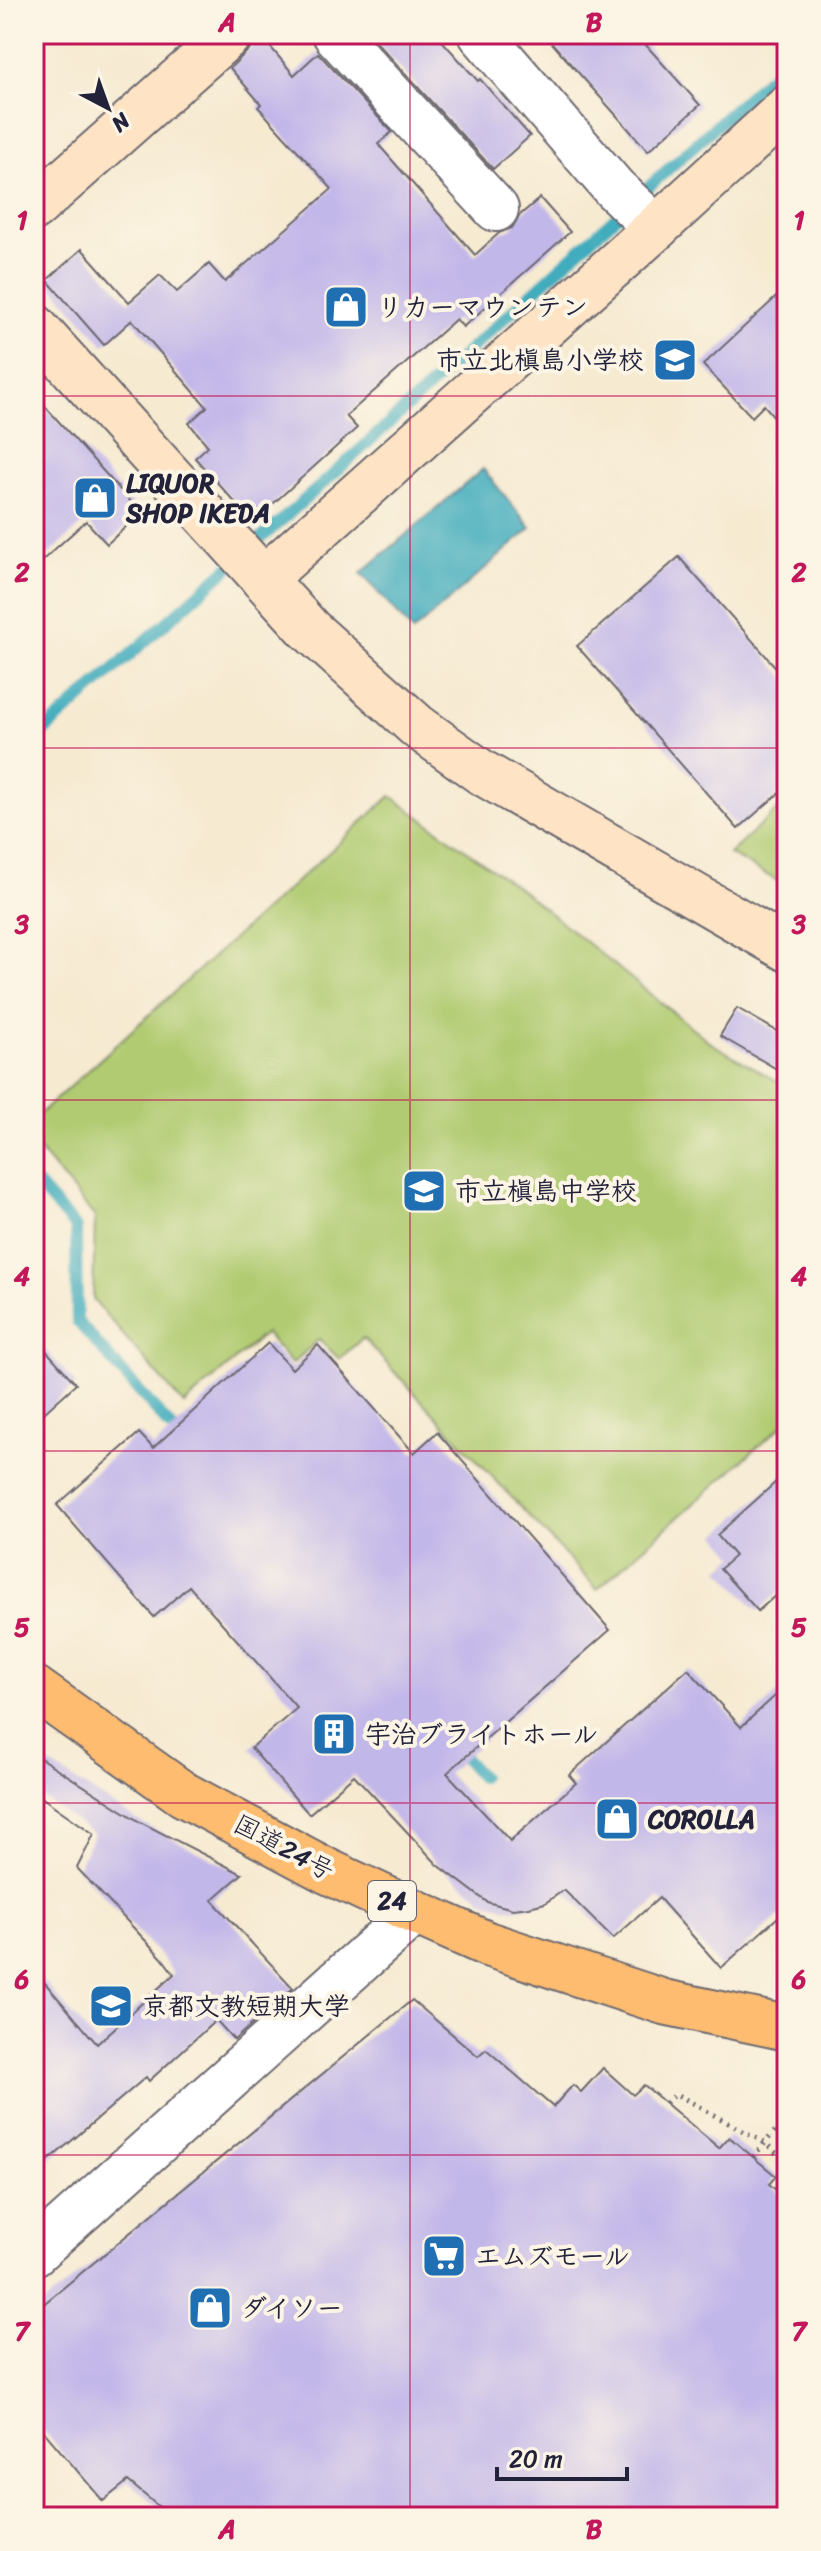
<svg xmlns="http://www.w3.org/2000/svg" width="821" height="2551" viewBox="0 0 821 2551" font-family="Sriracha,'Klee One',sans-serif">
<rect width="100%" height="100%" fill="#fcf5e5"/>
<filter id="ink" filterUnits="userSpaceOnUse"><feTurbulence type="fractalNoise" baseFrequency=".0125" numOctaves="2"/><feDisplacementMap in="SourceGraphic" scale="16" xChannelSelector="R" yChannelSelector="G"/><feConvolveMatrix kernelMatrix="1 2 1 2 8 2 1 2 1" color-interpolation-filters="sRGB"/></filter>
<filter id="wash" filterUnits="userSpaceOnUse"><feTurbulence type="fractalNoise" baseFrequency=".006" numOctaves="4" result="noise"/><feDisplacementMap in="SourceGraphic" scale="32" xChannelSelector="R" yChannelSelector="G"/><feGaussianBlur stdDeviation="1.8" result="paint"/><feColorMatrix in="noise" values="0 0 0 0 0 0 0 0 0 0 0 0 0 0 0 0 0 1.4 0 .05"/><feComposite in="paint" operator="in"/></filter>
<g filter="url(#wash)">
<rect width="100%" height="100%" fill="#f6ead1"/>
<g fill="#b0cb71" stroke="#697656" stroke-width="2">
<path d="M391,796l133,96 187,151 76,44v334l-190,168 -234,-251 -24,21 -20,-20 -27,25 -27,-31 -81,72 -91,-105 2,-83 -61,-73v-25z"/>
<path d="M787,801v85l-58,-32z"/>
</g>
<path fill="#3facbd" stroke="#30677c" stroke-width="2" d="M483,469l48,59 -118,104 -52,-59z"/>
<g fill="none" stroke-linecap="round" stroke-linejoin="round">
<g stroke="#3facbd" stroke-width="12">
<path d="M34,740l294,-261 459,-418"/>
<path d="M34,1181l42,47 1,93 105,119"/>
<path d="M454,1747l27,30"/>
</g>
</g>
<g id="blocks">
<g fill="#c2b7e9">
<path d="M369,34h67l42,47 2,-2 50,57 -37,33z"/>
<path d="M544,34h92l64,71 -52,46z"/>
<path d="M262,37l32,38 24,-22 74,79 -14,12 97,111 24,-22 13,-5 8,-13 20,-17 30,34 -107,95 -7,-8 -110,97 11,12 -92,83 -24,-2 -46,-51 13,-12 -19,-23 18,-16 -75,-87 -28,25 -57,-65 35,-31 47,53 31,-27 17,17 32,-28 16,18 107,-93 -74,-82 3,-3 -31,-36z"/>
<path d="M787,287v145l-23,-27 -12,12 -49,-52z"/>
<path d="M34,394l107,119 -34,31 -21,-23 -52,47z"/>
<path d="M679,557l108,123v106l-49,43 -161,-183z"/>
<path d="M737,1008l50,29v38l-67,-39z"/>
<path d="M34,1337l42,47 -42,38z"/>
<path d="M268,1343l24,26 26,-24 96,108 23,-21 173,198 -163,143 63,68 66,-58 -7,-8 119,-106 53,58 46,-42v224l-66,59 -62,-70 -46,41 -49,-49 -19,13 -16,4 -16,2 -26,-7 -49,-37 -84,-90 -45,39 -58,-66 46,-40 -108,-122 -35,31 -97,-112 82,-72 14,15z"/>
<path d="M787,1472v113l-29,26 -38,-42 15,-13 -18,-21z"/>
<path d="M34,1754l106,68 102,52 -30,26 81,88 -59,52 -18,-20 -67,61 -3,-4 -112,96v-203l63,74 77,-70 -12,-16 -85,-90 17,-34 -60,-42z"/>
<path d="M412,2000l66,56 8,-7 67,58 20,-22 8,7 22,-24 30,27 11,-10 75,63 10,-11 47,39 -7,8 18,16v317h-616l-43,-36 -25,20 -69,-81v-108z"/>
</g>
</g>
</g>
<g filter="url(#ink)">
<use href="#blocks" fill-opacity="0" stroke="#6c6870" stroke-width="2"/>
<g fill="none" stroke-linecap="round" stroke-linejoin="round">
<g stroke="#6c6870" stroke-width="48">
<g id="street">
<path d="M335,34l161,175"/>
<path d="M481,34l133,154 42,40"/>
<path d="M34,2253l381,-341"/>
</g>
</g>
<g stroke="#6c6870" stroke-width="48">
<g id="secondary">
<path d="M34,208l196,-174"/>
<path d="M34,326l275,303 109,98 63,45 306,177"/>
<path d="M263,579l393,-351 131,-120"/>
</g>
</g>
<g stroke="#6c6870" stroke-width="48">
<path id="highway" d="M34,1688l149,106 144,77 88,41 72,32 177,58 123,26"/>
</g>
<g stroke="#6c6870" stroke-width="5" stroke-dasharray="2 6" stroke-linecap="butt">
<path d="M666,2103l10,-9 89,49 22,20"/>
<path d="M753,2157l34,-40"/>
</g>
<use href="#street" stroke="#fff" stroke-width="44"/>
<use href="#secondary" stroke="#fee4c5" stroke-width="44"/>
<use href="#highway" stroke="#fdbc6f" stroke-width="44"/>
</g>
</g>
<path fill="none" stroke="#c2185b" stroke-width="2" stroke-opacity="0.55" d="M410,34v2483M34,396h753M34,748h753M34,1100h753M34,1451h753M34,1803h753M34,2155h753"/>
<defs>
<g id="shop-square" transform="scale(2.3)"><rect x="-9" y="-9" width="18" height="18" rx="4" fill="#1f6fb2" stroke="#fcf5e5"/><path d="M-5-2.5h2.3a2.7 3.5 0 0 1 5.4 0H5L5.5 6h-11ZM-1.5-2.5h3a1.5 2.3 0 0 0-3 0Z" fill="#fff"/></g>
<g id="school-square" transform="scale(2.3)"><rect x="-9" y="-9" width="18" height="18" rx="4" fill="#1f6fb2" stroke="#fcf5e5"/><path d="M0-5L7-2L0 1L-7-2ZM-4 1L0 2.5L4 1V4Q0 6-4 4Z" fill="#fff"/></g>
<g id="building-square" transform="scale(2.3)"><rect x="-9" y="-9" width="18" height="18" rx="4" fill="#1f6fb2" stroke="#fcf5e5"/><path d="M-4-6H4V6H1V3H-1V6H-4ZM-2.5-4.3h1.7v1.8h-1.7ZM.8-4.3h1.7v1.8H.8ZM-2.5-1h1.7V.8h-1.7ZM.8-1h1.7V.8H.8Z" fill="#fff"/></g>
<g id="university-square" transform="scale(2.3)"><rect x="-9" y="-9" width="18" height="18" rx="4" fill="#1f6fb2" stroke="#fcf5e5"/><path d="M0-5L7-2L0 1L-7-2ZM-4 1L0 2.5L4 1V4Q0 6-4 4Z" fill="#fff"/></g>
<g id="supermarket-square" transform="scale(2.3)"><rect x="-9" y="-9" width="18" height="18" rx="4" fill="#1f6fb2" stroke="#fcf5e5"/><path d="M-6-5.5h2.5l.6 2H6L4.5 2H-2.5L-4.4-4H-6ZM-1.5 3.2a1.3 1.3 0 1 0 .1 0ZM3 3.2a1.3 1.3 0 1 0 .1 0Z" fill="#fff"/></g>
</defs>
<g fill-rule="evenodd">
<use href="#shop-square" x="346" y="307"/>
<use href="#school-square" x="675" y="360"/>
<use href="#shop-square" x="95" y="498"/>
<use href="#school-square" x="424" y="1191"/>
<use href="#building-square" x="334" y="1734"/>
<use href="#shop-square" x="617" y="1819"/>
<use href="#university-square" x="111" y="2006"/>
<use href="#supermarket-square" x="444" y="2256"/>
<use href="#shop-square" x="210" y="2308"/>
</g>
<g text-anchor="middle" stroke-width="8" stroke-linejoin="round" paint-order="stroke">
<rect fill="#fcf5e5" stroke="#63616e" stroke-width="2" x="368" y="1881" width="48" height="40" rx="6"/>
<g font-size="24" font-weight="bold" fill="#22223b">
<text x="392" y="1909">24</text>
</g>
<g font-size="26" font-weight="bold" fill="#22223b" stroke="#fcf5e5" text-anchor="start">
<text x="377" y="316">リカーマウンテン</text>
<text x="644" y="369" text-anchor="end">市立北槇島小学校</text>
<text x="126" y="492">LIQUOR<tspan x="126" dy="30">SHOP IKEDA</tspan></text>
<text x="455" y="1200">市立槇島中学校</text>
<text x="365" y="1743">宇治ブライトホール</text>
<text x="648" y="1828">COROLLA</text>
<text x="142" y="2015">京都文教短期大学</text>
<text x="475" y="2265">エムズモール</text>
<text x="241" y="2317">ダイソー</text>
</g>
<g font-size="26" fill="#22223b" stroke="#fcf5e5">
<text transform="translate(284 1847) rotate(28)" y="9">国道24号</text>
</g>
</g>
<rect width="821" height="2551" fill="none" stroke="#fcf5e5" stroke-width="88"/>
<g transform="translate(108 108) rotate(139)" stroke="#fcf5e5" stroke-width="6" paint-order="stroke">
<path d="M0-6L14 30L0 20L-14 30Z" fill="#22223b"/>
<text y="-12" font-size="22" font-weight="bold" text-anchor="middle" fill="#22223b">N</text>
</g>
<path d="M497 2467v12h130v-12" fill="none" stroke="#22223b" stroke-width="4"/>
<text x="509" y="2467" font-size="24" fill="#22223b" stroke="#fcf5e5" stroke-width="6" paint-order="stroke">20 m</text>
<rect x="44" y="44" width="733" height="2463" fill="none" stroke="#c2185b" stroke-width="3"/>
<g font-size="26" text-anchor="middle" font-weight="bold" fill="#c2185b">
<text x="227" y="31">A</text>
<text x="594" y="31">B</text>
<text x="22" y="229">1</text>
<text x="799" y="229">1</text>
<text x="22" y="581">2</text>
<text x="799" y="581">2</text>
<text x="22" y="933">3</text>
<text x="799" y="933">3</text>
<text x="22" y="1285">4</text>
<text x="799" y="1285">4</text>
<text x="22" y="1636">5</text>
<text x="799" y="1636">5</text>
<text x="22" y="1988">6</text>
<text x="799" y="1988">6</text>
<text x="22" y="2340">7</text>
<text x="799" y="2340">7</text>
<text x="227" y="2538">A</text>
<text x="594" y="2538">B</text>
</g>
</svg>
